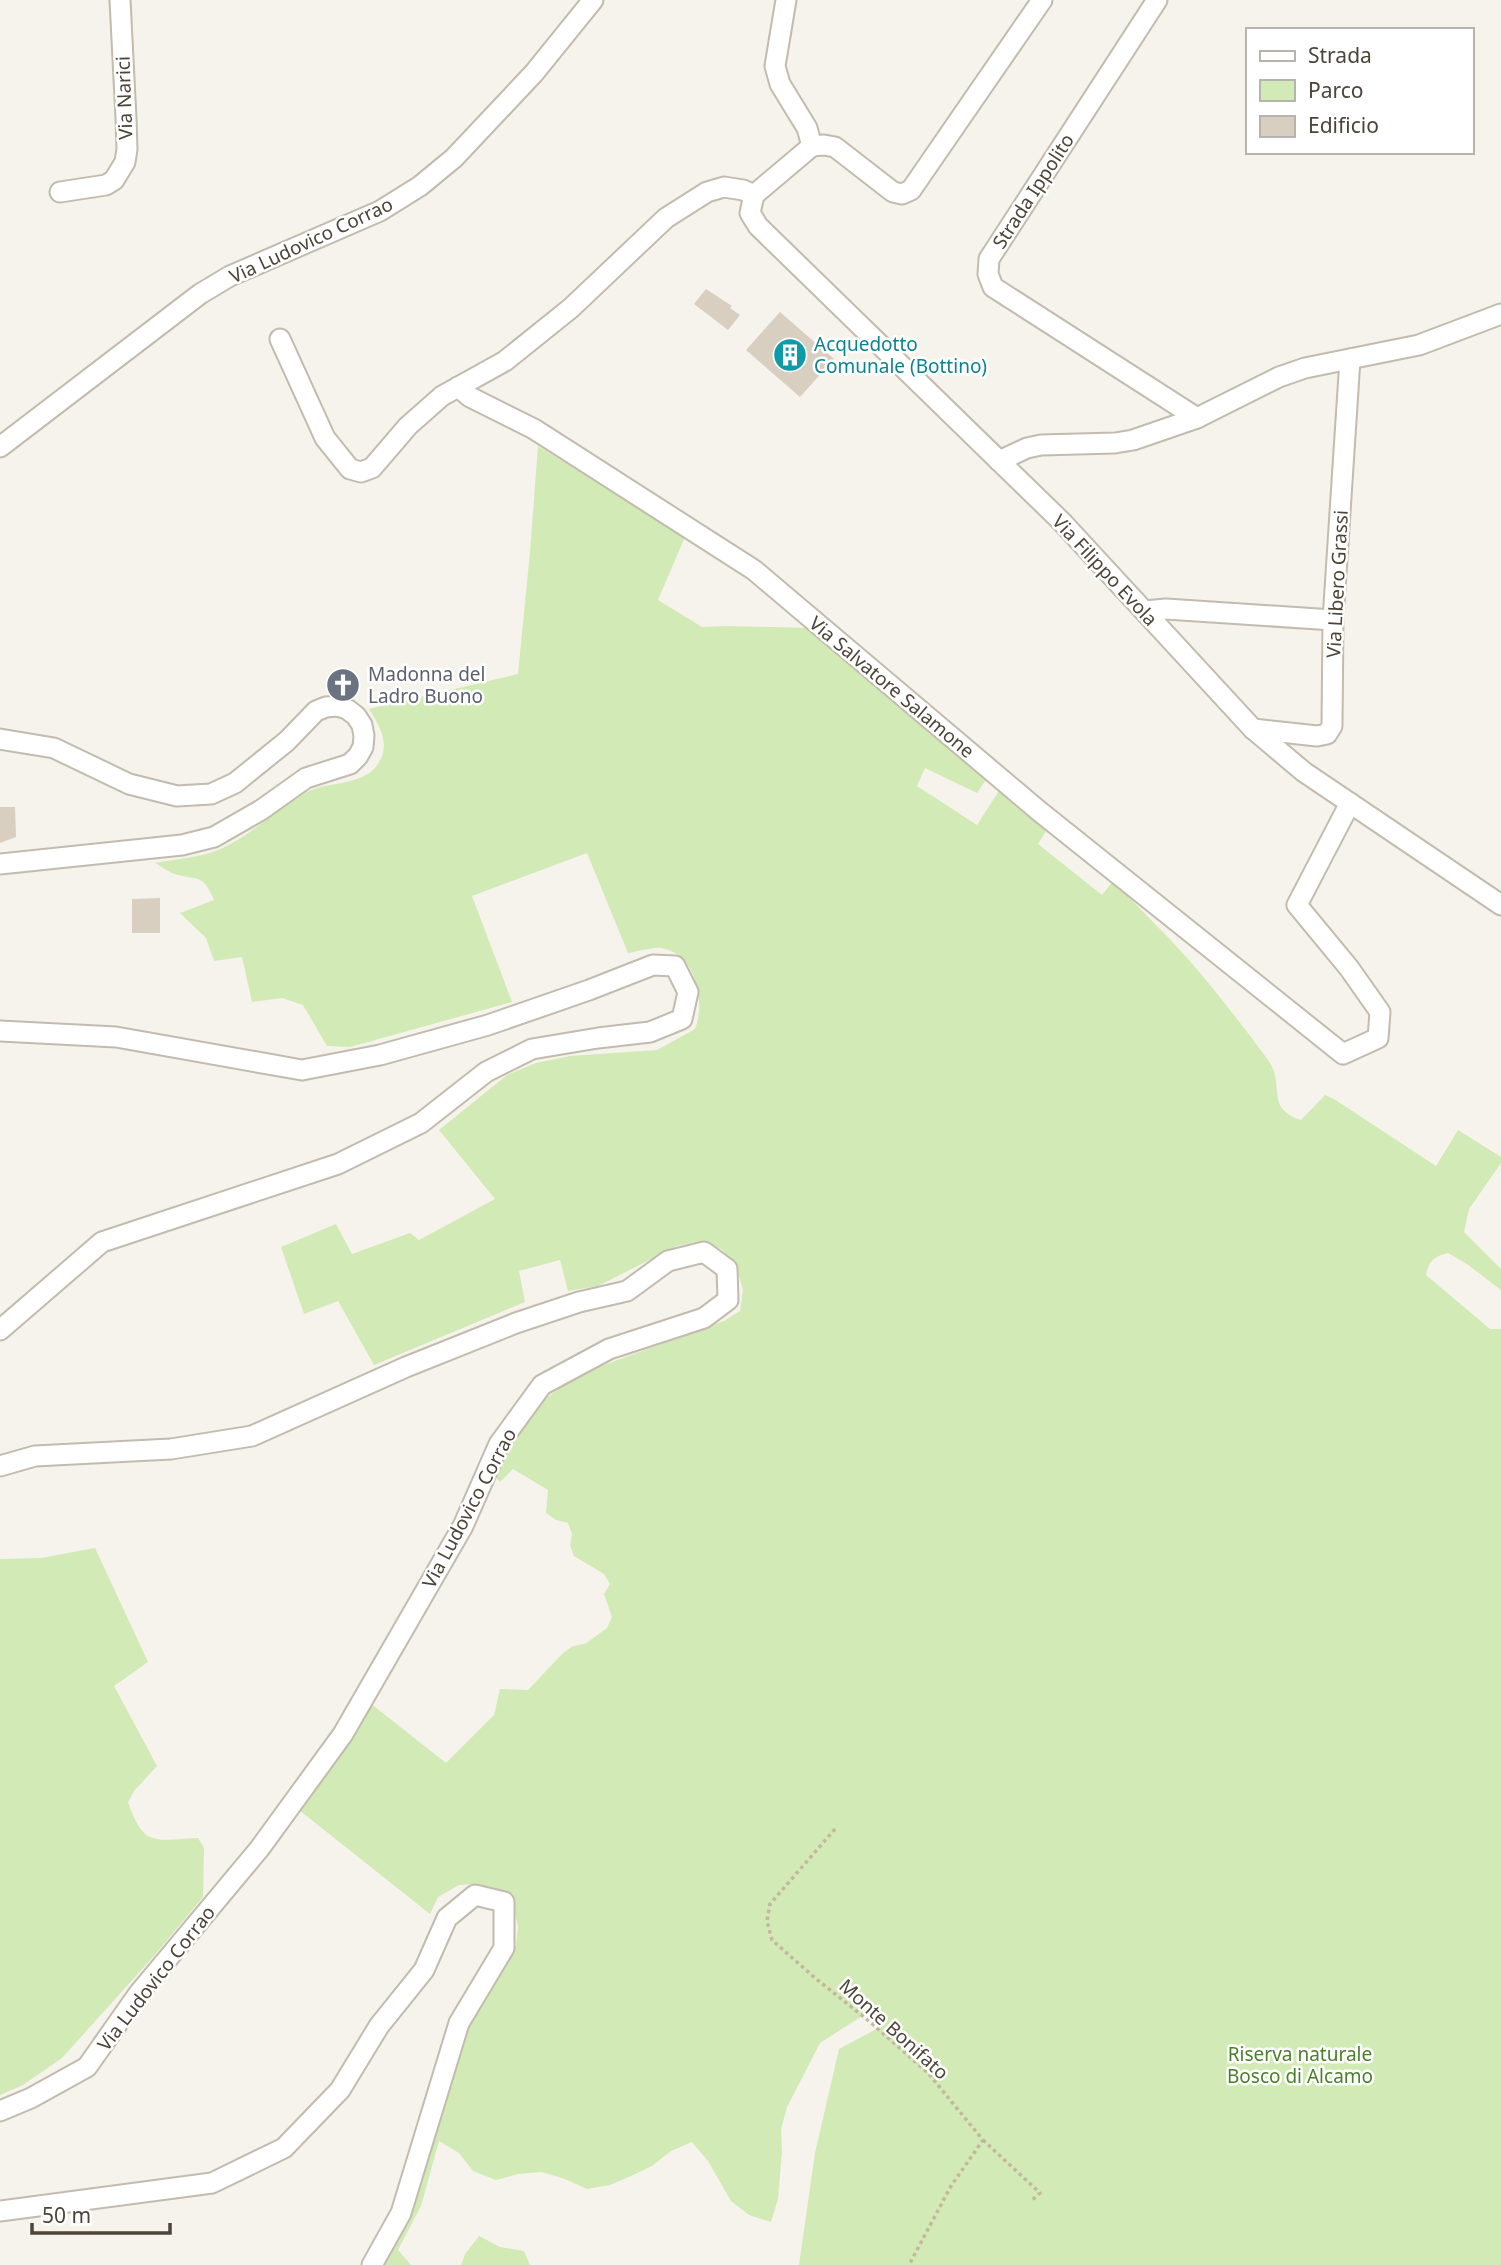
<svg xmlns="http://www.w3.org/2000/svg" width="1501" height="2265" viewBox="0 0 1501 2265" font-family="'Noto Sans',sans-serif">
<rect width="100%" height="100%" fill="#f6f3ec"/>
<g fill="#d2eab5">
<path d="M538,446l147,91 -27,63 44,27 24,-1 84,2 179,147 -12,18 -52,-25 -8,18 60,39 25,-39 47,40 -11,18 64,51 11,-14c25,26 51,51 75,78 28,32 55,67 80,101 18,25 -4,48 33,60l24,-25 9,4 102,67 22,-36 43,27v6l-32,46 -5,23 37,37v21l-34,-26 -19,-11c-14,3 -19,8 -22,22l64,54h11v936h-702l16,-112 24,-104 45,-24 -14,-14 -50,32 -33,64 -6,22 1,23 -4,47 -7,23 -22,-7 -18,-14 -23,-40 -16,-19 -21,9 -19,15 -21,10 -21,9 -23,4 -22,-10 -23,-7 -24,2 -22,6 -23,-9 -14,-18 -20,-12 -18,65 -23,44 13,15h-31l35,-64 41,-139 18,-48 42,-69 2,-19 -3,-11 -4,-12 -13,-12 -21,-7 -18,1 -21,12 -8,17 -131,-104 71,-107 76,60 48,-48 6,-26 28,1 35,-37 10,-7 12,-2 22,-16 5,-11 -8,-23 6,-10 -6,-10 -30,-18 -4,-11 2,-11 -4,-11 -12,-3 -10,-7 2,-23 -35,-21 -13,13 -5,-6v-13l25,-37 25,-27 24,-18 32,-15 123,-45 16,-10 3,-21 -7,-24 -15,-17 -21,-8 -23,5 -79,40 -30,5 -8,-31 -41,11 6,31 -151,63 -36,-64 -34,13 -23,-67 55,-23 16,30 58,-21 9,7 76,-41 -56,-69 68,-55 29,-12 34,-7 87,-6 38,-21c11,-27 1,-76 -34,-81 -10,-1 -23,4 -33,5l-41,-100 -115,43 40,106 -162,45 -23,-1 -24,-41 -21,-7 -30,4 -10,-45 -28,4 -8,-23 -26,-25 34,-13c-11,-27 -16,-19 -39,-26 -7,-2 -14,-8 -20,-11 20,-4 44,-5 63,-13 27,-11 48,-32 72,-47 8,-5 15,-11 24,-14 20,-7 51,-5 64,-25 13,-20 2,-37 -9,-55l149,-35 12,-122z"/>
<path d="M95,1548l53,114 -34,24 43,80 -23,25 -6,11c16,46 26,38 70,36l6,10 -1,49 -50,60 -91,101 -39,27 -23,10v-536l41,-1z"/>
<path d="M479,2236l21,11 24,4 6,14h-69l4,-11z"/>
</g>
<g fill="#d8cfc1">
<path d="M706,289l26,17 -2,2 10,7 -12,15 -34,-26z"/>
<path d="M780,312l54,47 -34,38 -54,-47z"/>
<path d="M347,671l10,18 -12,7 -9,-2 -7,-13z"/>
<path d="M0,807h15l1,30 -16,6z"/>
<path d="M160,898v35h-28v-34z"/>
</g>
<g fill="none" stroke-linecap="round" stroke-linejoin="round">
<g stroke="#c2bbae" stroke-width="23">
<g id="street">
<path d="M1157,0l-168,259 -1,15 5,13 204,131"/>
<path d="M812,146l12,-1 11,2 58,45 9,2 9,-4 131,-190"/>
<path d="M60,192l46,-7 8,-5 11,-18 2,-13 -1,-31 -6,-118"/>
<path d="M754,195l-4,18 8,13 304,296 191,207 51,43 197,133"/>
<path d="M754,195l58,-49 -5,-18 -27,-44 -5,-18 11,-66"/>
<path d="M280,339l45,99 25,31 11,3 11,-4 36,-42 34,-30 63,-35 66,-53 95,-90 41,-26 17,-5 19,3 11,5"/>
<path d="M458,387l12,10 64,32 220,141 285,241 304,243 35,-16 2,-26 -31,-44 -52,-63 53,-102"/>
<path d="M0,447l200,-153 30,-18 150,-65 40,-25 34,-28 80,-85 59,-73"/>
<path d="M999,461l28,-13 14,-3 74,-2 18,-3 64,-22 82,-41 26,-9 114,-23 82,-31"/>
<path d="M1145,611l21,-2 167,11"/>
<path d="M1253,729l64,7 10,-2 5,-8 1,-106 17,-261"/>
<path d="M0,739l54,9 75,36 48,12 34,-2 24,-11 52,-42 29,-30 10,-4 11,-1 10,3 9,7 6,9 2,11 -1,11 -5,9 -8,8 -44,14 -45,32 -47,27 -32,8 -182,19"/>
<path d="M0,1031l116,6 186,33 78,-15 108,-30 101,-35 64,-25 22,1 13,26 -6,27 -32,13 -52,6 -66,11 -46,23 -65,51 -83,41 -236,78 -102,88"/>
<path d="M0,1466l35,-10 136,-7 81,-13 154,-69 110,-44 63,-21 48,-11 41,-30 36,-9 23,17 1,31 -24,18 -95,31 -67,36 -43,59 -36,82 -120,208 -83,114 -121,145 -52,74 -56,31 -31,13"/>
<path d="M0,2211l212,-28 72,-35 56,-58 39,-64 45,-56 23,-52 28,-23 29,7v46l-45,75 -58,190 -29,52"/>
</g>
</g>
<g stroke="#c4b79f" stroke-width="3.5" stroke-dasharray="3.5 3.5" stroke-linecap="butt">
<path d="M835,1829l-65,75 -3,17 5,19 43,38 54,43 59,52 55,67 -32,46 -42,79"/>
<path d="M983,2140l57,53 -9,8"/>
</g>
<use href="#street" stroke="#fff" stroke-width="19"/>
</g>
<defs>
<g id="building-disc" transform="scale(1.75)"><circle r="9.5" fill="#0f9aa8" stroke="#fff"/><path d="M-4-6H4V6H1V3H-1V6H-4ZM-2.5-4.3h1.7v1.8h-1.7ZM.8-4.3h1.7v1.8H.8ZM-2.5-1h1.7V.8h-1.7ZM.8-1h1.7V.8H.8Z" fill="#fff"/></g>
<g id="church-disc" transform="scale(1.75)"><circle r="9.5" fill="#6b7280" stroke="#fff"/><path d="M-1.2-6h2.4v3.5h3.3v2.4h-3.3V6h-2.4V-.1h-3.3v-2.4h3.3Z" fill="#fff"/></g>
</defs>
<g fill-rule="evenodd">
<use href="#building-disc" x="790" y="355"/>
<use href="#church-disc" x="343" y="685"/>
</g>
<g text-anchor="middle" stroke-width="5" stroke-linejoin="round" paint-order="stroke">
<g font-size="19" fill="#4b4439" stroke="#fff">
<text transform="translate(124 98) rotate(-92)" y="7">Via Narici</text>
<text transform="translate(1033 191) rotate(-57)" y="7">Strada Ippolito</text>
<text transform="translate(311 240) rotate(-25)" y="7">Via Ludovico Corrao</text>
<text transform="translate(1105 570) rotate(47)" y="7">Via Filippo Evola</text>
<text transform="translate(1337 584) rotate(-87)" y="7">Via Libero Grassi</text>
<text transform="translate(892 687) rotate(40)" y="7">Via Salvatore Salamone</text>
<text transform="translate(469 1508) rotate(-62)" y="7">Via Ludovico Corrao</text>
<text transform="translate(156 1978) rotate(-52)" y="7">Via Ludovico Corrao</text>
<text transform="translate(894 2029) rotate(42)" y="7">Monte Bonifato</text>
</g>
<g font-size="19" fill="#0d838f" stroke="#fff" text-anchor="start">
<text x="814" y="351">Acquedotto<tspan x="814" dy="22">Comunale (Bottino)</tspan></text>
</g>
<g font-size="19" fill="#5b616d" stroke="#fff" text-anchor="start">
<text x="368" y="681">Madonna del<tspan x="368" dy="22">Ladro Buono</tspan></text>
</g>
<g font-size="19" fill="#4a7f2a" stroke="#fff">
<text x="1300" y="2061">Riserva naturale<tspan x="1300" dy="22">Bosco di Alcamo</tspan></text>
</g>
</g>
<rect x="1246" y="28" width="228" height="126" fill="#ffffff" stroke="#b7b4b0" stroke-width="2"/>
<rect x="1260" y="51" width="35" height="10" fill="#ffffff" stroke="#b7b4b0" stroke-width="2"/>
<text x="1308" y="63" font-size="21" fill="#4b4439">Strada</text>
<rect x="1260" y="80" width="35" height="21" fill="#d2eab5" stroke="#b7b4b0" stroke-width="2"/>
<text x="1308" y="98" font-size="21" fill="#4b4439">Parco</text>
<rect x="1260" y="116" width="35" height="21" fill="#d8cfc1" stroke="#b7b4b0" stroke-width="2"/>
<text x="1308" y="133" font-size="21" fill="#4b4439">Edificio</text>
<path d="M32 2223v10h138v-10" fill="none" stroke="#4b4439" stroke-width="3.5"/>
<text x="42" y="2223" font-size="21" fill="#4b4439" stroke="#ffffff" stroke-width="5" paint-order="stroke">50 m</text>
</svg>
